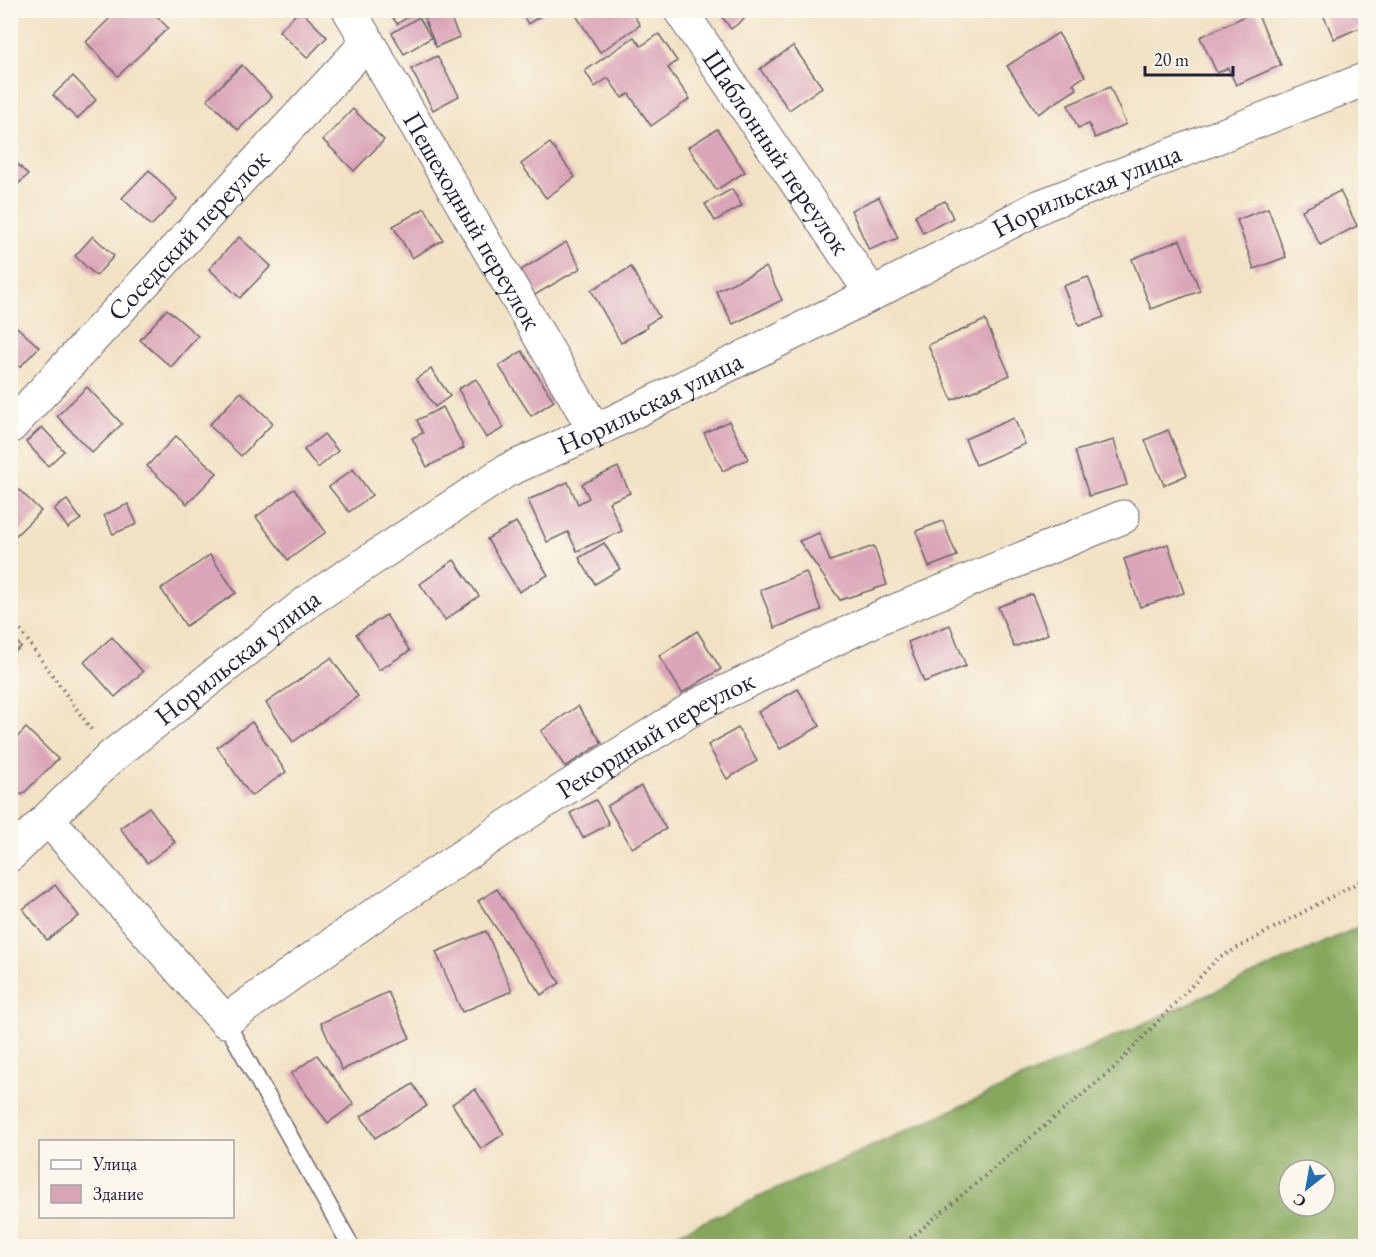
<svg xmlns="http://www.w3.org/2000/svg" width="1376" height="1257" viewBox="0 0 1376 1257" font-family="'EB Garamond',serif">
<rect width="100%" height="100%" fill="#fbf7ec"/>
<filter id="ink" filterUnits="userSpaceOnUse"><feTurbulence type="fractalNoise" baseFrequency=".0167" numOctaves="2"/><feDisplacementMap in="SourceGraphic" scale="12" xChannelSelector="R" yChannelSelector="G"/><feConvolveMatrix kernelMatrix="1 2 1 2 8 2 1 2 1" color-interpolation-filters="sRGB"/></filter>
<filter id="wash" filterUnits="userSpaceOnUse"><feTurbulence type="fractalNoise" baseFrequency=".008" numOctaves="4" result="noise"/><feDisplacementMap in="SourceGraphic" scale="24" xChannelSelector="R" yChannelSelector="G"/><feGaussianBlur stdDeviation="1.35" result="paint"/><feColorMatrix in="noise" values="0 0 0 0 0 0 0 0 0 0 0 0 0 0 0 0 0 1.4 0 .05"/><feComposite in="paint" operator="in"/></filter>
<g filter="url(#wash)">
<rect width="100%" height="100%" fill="#f2e2c4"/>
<path fill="#86a85c" stroke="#54654c" stroke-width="1.5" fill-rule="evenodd" d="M1365,924v322h-715zM1289,1170h36v36h-36z"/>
<g id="blocks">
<g fill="#daa5b8">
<path d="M118,10h33l17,18 -50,48 -32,-34z"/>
<path d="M300,10l27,27 -20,21 -28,-27z"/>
<path d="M388,10h31l-22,14z"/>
<path d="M441,10h6l12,27 -23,10 -12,-29z"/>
<path d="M520,10h23l2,3 -17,11z"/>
<path d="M587,10h43l10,15 -40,27 -23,-35z"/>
<path d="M717,10h39l-25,19z"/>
<path d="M1321,10h45v15l-32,14z"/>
<path d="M1256,11l25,54 -45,20 -8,-17 -11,5 -17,-36z"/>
<path d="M419,17l12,21 -27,16 -12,-21z"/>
<path d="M1058,33l27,43 -12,8 4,5 -39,25 -31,-48z"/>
<path d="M659,34l18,27 -9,7 22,31 -39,27 -22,-32 -7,4 -14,-20 -13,9 -10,-16 49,-34 7,9z"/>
<path d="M793,46l29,41 -33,23 -29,-41z"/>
<path d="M437,56l22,40 -26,14 -22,-41z"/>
<path d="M242,65l30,32 -34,33 -31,-31z"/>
<path d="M73,76l23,24 -19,19 -24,-24z"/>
<path d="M1110,87l16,37 -31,14 -6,-14 -11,4 -10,-23z"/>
<path d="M353,109l31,31 -30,31 -31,-31z"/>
<path d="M717,129l28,43 -29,18 -28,-43z"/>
<path d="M550,143l25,34 -29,21 -25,-34z"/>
<path d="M10,156l18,19 -18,16z"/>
<path d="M149,170l28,29 -26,27 -29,-28z"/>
<path d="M732,189l10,17 -27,15 -10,-17z"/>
<path d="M1340,191l17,35 -37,19 -18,-35z"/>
<path d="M879,197l19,41 -29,12 -18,-40z"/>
<path d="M945,201l8,17 -30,15 -8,-18z"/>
<path d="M425,208l18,32 -31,18 -19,-32z"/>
<path d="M1268,208l18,49 -32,12 -17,-49z"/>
<path d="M93,236l21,20 -18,20 -21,-20z"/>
<path d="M239,237l32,29 -31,32 -31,-29z"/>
<path d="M1180,240l20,51 -49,18 -19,-50z"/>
<path d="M566,242l15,26 -48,28 -15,-24z"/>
<path d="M631,267l28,50 -13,8 1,3 -26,15 -30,-53z"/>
<path d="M766,267l16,33 -49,24 -17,-33z"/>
<path d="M1088,277l16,40 -25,9 -16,-40z"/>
<path d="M167,309l31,27 -27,31 -31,-27z"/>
<path d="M985,320l25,55 -58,25 -24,-55z"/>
<path d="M10,321l29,26 -19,20 -10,-8z"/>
<path d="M522,351l32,50 -23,15 -32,-50z"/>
<path d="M431,369l19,27 -15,11 -19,-28z"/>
<path d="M476,379l28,49 -18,10 -28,-49z"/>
<path d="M87,387l35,37 -30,29 -35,-37z"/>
<path d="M241,392l32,31 -32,33 -32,-31z"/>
<path d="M443,407l21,41 -37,19 -15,-29 11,-5 -6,-13z"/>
<path d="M1014,418l11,26 -49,21 -11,-26z"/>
<path d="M729,421l19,38 -25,12 -19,-38z"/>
<path d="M42,427l22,24 -16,15 -22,-24z"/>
<path d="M1168,430l19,45 -23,10 -19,-45z"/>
<path d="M324,434l14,17 -20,17 -14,-18z"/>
<path d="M176,436l41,37 -30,31 -40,-38z"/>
<path d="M1114,440l13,45 -38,11 -14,-45z"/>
<path d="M618,467l12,26 -21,9 13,29 -45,20 -9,-19 -21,10 -19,-42 40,-18 10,22 11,-6 -7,-14z"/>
<path d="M353,469l19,26 -23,17 -20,-25z"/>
<path d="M12,483l29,28 -31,30v-57z"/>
<path d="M294,489l32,43 -38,28 -32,-43z"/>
<path d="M67,500l14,19 -13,9 -14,-19z"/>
<path d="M128,504l9,20 -24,10 -9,-19z"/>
<path d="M943,521l14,35 -28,11 -13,-36z"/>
<path d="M516,522l32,53 -29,17 -32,-53z"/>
<path d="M819,533l11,28 44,-15 13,39 -47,15 -41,-59z"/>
<path d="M604,543l16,26 -25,15 -16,-26z"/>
<path d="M1168,544l16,49 -44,14 -16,-48z"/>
<path d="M210,555l26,38 -50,33 -25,-37z"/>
<path d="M454,560l25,36 -34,24 -25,-36z"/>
<path d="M806,572l15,38 -46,18 -15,-38z"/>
<path d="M1032,594l16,40 -34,13 -16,-40z"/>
<path d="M386,615l24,36 -31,19 -23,-36z"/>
<path d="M950,625l16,41 -42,16 -16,-40z"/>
<path d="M697,631l24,38 -39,24 -23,-37z"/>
<path d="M10,632l11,15 -11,8z"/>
<path d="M112,637l31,35 -28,25 -31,-35z"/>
<path d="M331,658l27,38 -65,46 -27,-39z"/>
<path d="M798,689l22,37 -40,23 -22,-37z"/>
<path d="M578,706l24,37 -37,24 -24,-36z"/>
<path d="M252,722l34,50 -35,24 -34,-49z"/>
<path d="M26,728l32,31 -36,36 -12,-11v-39z"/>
<path d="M738,728l19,33 -30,18 -19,-34z"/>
<path d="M641,786l25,43 -34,19 -25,-42z"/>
<path d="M596,800l13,24 -26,14 -13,-25z"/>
<path d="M149,807l26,35 -28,21 -27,-35z"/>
<path d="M55,885l24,31 -32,24 -24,-31z"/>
<path d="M497,889l63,94 -19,12 -63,-94z"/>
<path d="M486,931l26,60 -50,21 -26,-60z"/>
<path d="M388,992l22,46 -68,32 -21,-47z"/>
<path d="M317,1055l37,49 -26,19 -37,-49z"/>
<path d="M413,1084l14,22 -52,32 -14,-22z"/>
<path d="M475,1089l29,45 -23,15 -29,-45z"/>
</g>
</g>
</g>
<g filter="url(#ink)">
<use href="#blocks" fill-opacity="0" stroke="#6b656b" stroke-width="1.5"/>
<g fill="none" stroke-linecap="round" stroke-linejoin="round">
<g stroke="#6b656b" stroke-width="19">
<path id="lane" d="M225,1021l126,225"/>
</g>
<g stroke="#6b656b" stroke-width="35">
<g id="street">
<path id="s1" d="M349,10l246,421"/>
<path id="s2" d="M680,10l192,284"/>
<path id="s3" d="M10,427l357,-384"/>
<path id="s4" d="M48,819l177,202 143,-102 168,-112 164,-103 183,-88 240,-99"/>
<path id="s5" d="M10,855l101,-98 199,-157 196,-129 89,-40 277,-137 169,-88 325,-127"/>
</g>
</g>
<g stroke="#6b656b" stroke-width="4" stroke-dasharray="1.5 4.5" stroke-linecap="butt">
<path d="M10,616l83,116"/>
<path d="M901,1246l213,-178 103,-109 149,-81"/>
</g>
<use href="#lane" stroke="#fff" stroke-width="16"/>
<use href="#street" stroke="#fff" stroke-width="33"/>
</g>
</g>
<g text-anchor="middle" stroke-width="4.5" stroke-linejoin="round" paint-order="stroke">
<g font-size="27" fill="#22223b" stroke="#fbf7ec">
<text dy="9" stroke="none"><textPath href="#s2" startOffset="172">Шаблонный переулок</textPath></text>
<text dy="9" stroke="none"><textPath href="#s5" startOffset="1274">Норильская улица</textPath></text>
<text dy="9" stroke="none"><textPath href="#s1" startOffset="244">Пешеходный переулок</textPath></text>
<text dy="9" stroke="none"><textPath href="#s3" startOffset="262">Соседский переулок</textPath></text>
<text dy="9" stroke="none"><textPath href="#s5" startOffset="788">Норильская улица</textPath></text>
<text dy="9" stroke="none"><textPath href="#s5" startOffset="302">Норильская улица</textPath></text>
<text dy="9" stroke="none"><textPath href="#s4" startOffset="786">Рекордный переулок</textPath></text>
</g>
</g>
<rect width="1376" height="1257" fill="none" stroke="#fbf7ec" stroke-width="36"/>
<rect x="39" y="1140" width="195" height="78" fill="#fbf7ec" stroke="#a4a2a5" stroke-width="1.5"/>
<rect x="51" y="1160" width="30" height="9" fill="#ffffff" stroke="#a4a2a5" stroke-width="1.5"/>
<text x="93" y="1170" font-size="18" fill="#22223b">Улица</text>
<rect x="51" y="1185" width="30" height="18" fill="#daa5b8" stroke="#a4a2a5" stroke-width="1.5"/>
<text x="93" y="1200" font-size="18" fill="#22223b">Здание</text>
<g transform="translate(1307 1188) rotate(211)"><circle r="28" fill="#fbf7ec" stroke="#a4a2a5" stroke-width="1.5"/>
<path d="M0-4.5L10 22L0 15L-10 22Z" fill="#1f6fb2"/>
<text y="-9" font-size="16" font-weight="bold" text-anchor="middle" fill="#22223b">С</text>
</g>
<path d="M1145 66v9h88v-9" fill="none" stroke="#22223b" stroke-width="3"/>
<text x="1154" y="66" font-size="18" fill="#22223b" stroke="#fbf7ec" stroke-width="4.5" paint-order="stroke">20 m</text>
</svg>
